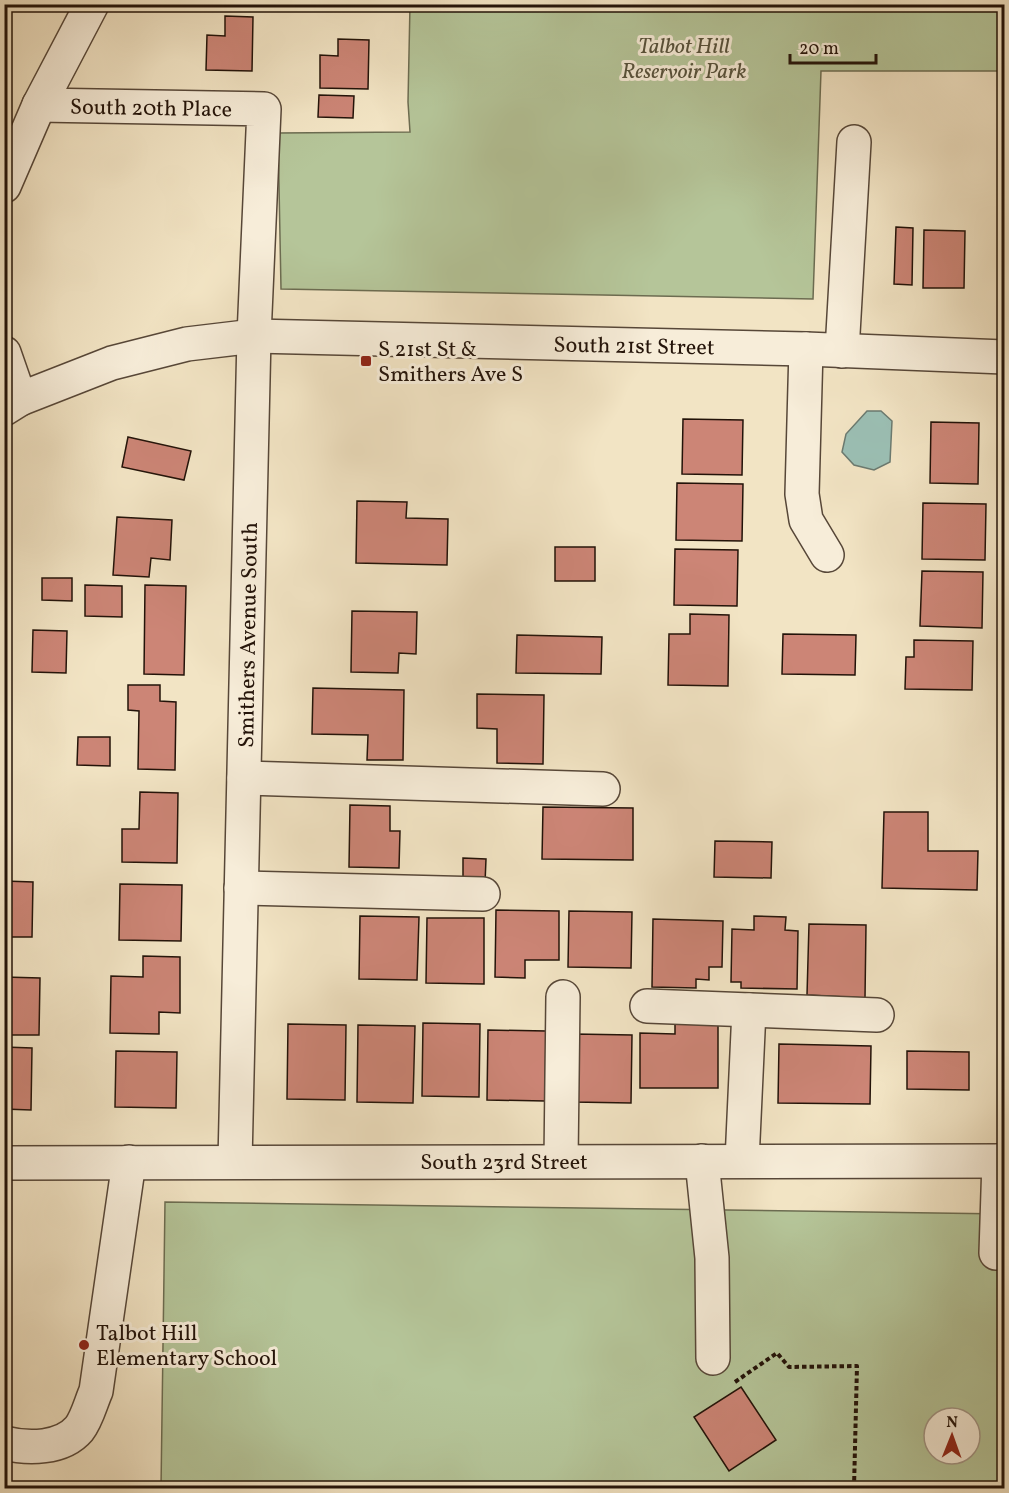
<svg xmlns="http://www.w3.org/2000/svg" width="1009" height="1493" viewBox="0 0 1009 1493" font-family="Vollkorn,serif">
<rect width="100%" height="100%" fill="#f2e4c4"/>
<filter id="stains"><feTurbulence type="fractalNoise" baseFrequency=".00333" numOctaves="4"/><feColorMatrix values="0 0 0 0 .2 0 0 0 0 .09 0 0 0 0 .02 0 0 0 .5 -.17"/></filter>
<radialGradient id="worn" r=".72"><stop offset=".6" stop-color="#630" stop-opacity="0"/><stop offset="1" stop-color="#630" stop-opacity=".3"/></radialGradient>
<g fill="#b5c599" stroke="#6c6c51" stroke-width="1.5" fill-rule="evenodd">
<path d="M410,5h594v66h-183l-8,228 -532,-10 -3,-156 132,-1 -2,-30z"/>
<path d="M165,1202l839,12v274h-843zM934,1418h36v36h-36z"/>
</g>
<path fill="#9bbfb4" stroke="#6b7a70" stroke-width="1.5" d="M867,411h14l11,10 -2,41 -16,8 -20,-5 -12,-13 4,-18z"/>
<g fill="#cc8576" stroke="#231309" stroke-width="1.5">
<rect x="4" y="4" width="36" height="7"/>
<path d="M225,16l28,1 -1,54 -46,-1 1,-35 18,1z"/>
<path d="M338,39l31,1 -1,49 -48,-1v-33l18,1z"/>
<path d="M319,95l35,1 -1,22 -35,-1z"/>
<path d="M896,227l17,1 -1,57 -18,-1z"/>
<path d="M924,230l41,1 -1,57h-41z"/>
<path d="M683,419l60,1 -1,55 -60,-1z"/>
<path d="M931,422l48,1 -1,61 -48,-1z"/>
<path d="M128,437l63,14 -7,29 -62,-13z"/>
<path d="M677,483l66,1 -1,57 -66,-1z"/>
<path d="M357,501l50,1 -1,16 42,1 -1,46 -91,-2z"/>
<path d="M923,503l63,1 -1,56 -63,-1z"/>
<path d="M117,517l55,3 -2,40 -19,-2 -2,19 -36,-2z"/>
<rect x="555" y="547" width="40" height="34"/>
<path d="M675,549l63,1 -1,56 -63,-1z"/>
<path d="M922,571l61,1 -1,56 -62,-2z"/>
<path d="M42,578h30v23l-30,-1z"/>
<path d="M85,585l37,1v31l-37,-1z"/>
<path d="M145,585l41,1 -2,89 -40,-1z"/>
<path d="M352,611l65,1 -1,42 -17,-1 -1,20 -47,-1z"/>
<path d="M690,614l39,1 -1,71 -60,-1 1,-51h21z"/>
<path d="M33,630l34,1 -1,42 -34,-1z"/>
<path d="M783,634l73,1 -1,40 -73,-1z"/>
<path d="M517,635l85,2 -1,37 -85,-1z"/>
<path d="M914,640l59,1 -1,49 -67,-1 1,-32h8z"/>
<path d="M128,685h32v16l16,1 -1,68 -37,-1 1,-58 -11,-1z"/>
<path d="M313,688l91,2 -1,70h-36l1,-25 -56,-1z"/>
<path d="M477,694l67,1 -1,69 -46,-1v-34l-20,-1z"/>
<path d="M78,737h32v29l-33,-1z"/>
<path d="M140,792l38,1 -1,70 -55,-1v-33h17z"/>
<path d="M350,805l40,1v25h10l-1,37 -50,-1z"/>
<path d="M543,807l90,1v52l-91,-1z"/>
<path d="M884,812h44v39h50l-1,39 -95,-2z"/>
<path d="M715,841l57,1 -1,36 -57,-1z"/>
<path d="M463,858l23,1 -1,24h-22z"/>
<path d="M4,881l29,1 -1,55h-28z"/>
<path d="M120,884l62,1 -1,56 -62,-1z"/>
<path d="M496,910l63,1v49h-34v18l-30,-1z"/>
<path d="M569,911l63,1 -1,56 -63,-1z"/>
<path d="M360,916l59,1 -2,63 -58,-1z"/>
<path d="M754,916l32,1 -1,13 13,1 -1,58 -56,-1v-6h-10l1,-53 22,1z"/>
<path d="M427,918h57v66l-58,-1z"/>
<path d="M653,919l70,2 -1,46h-13v13l-13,-1v9l-44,-1z"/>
<path d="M809,924l57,1 -1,73 -58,-3z"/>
<path d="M143,956l37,1v56l-21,-1v22l-49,-1 1,-57 32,1z"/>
<path d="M4,977l36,1 -1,57h-35z"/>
<path d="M675,1016l43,1v71h-78v-55l35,1z"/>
<path d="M423,1023l57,1 -1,73 -57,-1z"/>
<path d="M288,1024l58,1 -1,75 -58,-1z"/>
<path d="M358,1025l57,1 -2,77 -56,-1z"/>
<path d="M488,1030l58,1 -1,70 -58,-1z"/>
<path d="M574,1034l58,1 -1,68 -58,-1z"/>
<path d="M779,1044l92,2 -1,58 -92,-1z"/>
<path d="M4,1047l28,1 -1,62 -27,-1z"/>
<path d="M116,1051l61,1 -1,56 -61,-1z"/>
<path d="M907,1051l62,1v38l-62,-1z"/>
<path d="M741,1387l35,53 -47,31 -35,-54z"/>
</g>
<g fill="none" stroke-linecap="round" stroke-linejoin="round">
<g stroke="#574738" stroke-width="36">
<g id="minor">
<path d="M39,105l225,4 -10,227 -19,826"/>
<path d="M4,186l35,-81 53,-101"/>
<path d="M806,349l-4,145 4,26 21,35"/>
<path d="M842,351l12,-209"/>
<path d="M4,353l16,46"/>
<path d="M4,409l16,-10 92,-36 75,-19 67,-8 552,13 198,8"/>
<path d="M244,778l359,11"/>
<path d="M241,888l242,6"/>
<path d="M647,1006l230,9"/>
<path d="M561,1161l2,-164"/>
<path d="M702,1161l10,97 1,100"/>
<path d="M742,1161l7,-151"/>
<path d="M4,1163l1000,-2"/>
<path d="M996,1253l3,-92"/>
<path d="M4,1443c24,6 58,6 75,-14 8,-10 12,-27 17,-38l33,-229"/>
</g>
</g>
<path stroke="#231309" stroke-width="4" stroke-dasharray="4.5 3" stroke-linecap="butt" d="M735,1382l42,-29 12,14 68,-1 -3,122"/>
<use href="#minor" stroke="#f7edd9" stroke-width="33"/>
</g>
<g fill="#8f2418" stroke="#f7edd9" stroke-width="2">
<rect x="360" y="355" width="12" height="12" rx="3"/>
<circle cx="84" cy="1345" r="6"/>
</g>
<g text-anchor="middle" stroke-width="6" stroke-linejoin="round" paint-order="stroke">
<g font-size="22" font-style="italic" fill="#56513b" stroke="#f7edd9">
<text x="684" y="53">Talbot Hill<tspan x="684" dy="25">Reservoir Park</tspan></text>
</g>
<g font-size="22" fill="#231309" stroke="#f7edd9">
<text transform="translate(151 107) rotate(1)" y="8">South 20th Place</text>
<text transform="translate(634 345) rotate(1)" y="8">South 21st Street</text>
<text transform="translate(247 635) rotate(-89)" y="8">Smithers Avenue South</text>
<text x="504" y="1169">South 23rd Street</text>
</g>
<g font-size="22" fill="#231309" stroke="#f7edd9" text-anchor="start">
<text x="378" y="356">S 21st St &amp;<tspan x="378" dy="25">Smithers Ave S</tspan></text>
<text x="96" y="1340">Talbot Hill<tspan x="96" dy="25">Elementary School</tspan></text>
</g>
</g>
<rect width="1009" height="1493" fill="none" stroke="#f2e4c4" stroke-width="24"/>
<rect x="6" y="6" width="997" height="1481" fill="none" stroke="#231309" stroke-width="3"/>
<rect x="12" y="12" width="985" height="1469" fill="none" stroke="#231309" stroke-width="1.5"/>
<g transform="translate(952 1436) rotate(1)"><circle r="28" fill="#f7edd9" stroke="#a29686" stroke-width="1.5"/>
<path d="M0-4.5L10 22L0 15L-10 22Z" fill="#8f2418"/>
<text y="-9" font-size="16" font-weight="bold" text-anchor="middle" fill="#231309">N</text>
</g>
<path d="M790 54v9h86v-9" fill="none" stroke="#231309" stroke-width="3"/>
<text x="799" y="54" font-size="18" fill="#231309" stroke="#f7edd9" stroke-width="4.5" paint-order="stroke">20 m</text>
<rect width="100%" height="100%" filter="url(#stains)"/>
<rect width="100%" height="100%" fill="url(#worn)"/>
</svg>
